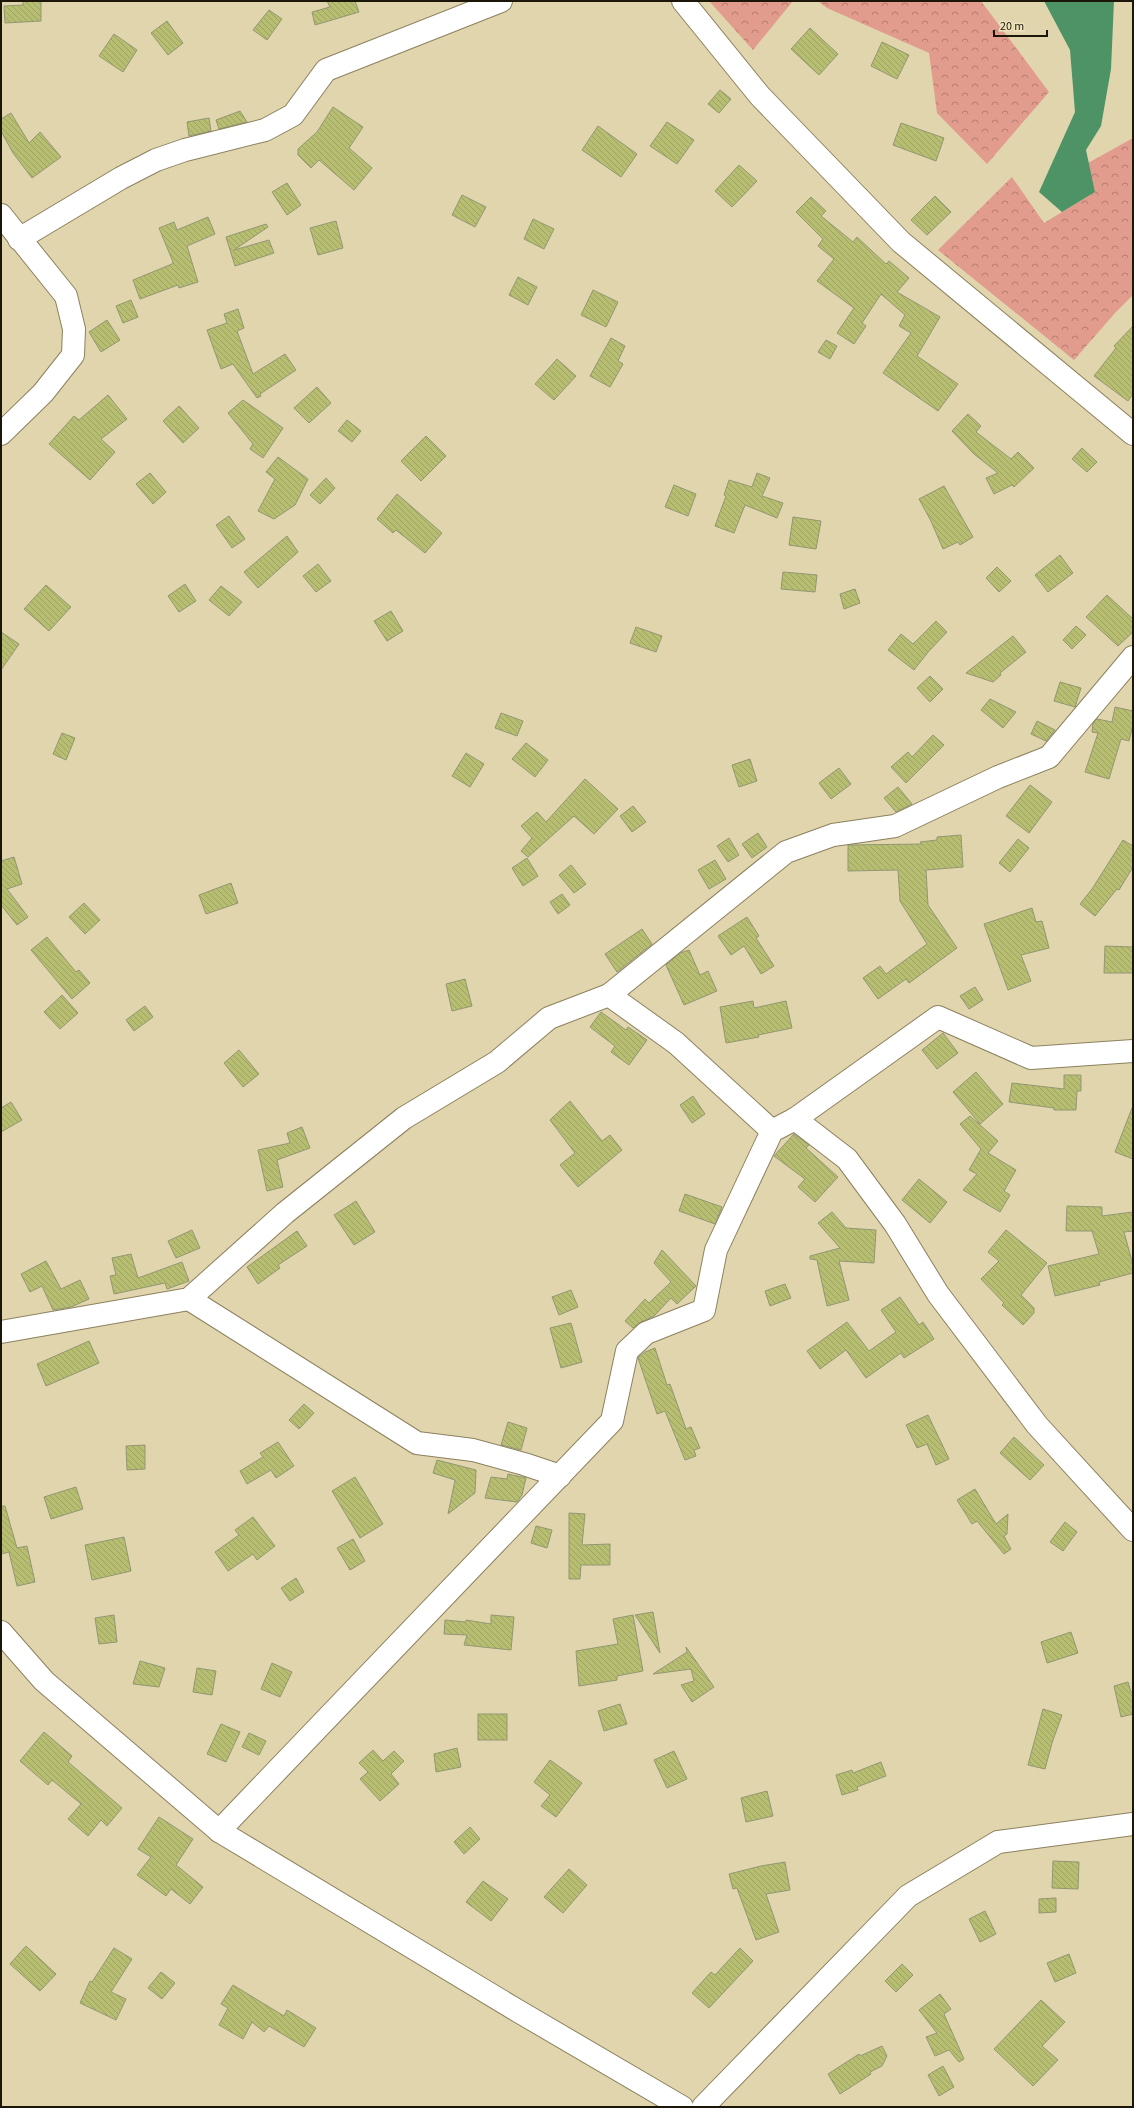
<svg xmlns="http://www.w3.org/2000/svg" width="1134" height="2108" viewBox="0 0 1134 2108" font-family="'Source Sans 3',sans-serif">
<defs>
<pattern id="forest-crowns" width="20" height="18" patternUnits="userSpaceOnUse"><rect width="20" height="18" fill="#e29c8d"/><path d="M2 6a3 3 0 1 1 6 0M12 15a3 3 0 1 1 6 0" fill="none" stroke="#b67e71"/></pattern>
<pattern id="building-back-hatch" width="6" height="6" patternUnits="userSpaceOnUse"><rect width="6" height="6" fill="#b7be71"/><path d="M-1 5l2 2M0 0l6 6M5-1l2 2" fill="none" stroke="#9da360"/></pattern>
</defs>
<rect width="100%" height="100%" fill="#e1d5ae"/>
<g fill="url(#forest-crowns)">
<path d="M709,1h84l-40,49z"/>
<path d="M818,1h163l68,91 -62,72 -50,-51 -8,-60 -102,-45z"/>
<path d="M1133,138v157l-18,18 -41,47 -136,-110 74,-73 32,46 51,-31 -7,-29z"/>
</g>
<path fill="#4d9365" d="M1044,1h70l-3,68 -10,57 -15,24 9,42 -33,20 -23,-20 36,-80 -5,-62z"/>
<g fill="url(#building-back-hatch)" stroke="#929772">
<path d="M23,1h18v20l-36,2 -1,-17 19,-1z"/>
<path d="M327,1h28l4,11 -44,13 -3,-13 18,-5z"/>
<path d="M269,10l13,9 -15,21 -14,-10z"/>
<path d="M167,21l16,22 -15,12 -17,-22z"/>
<path d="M810,28l28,26 -19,21 -28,-26z"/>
<path d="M114,34l23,16 -14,22 -24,-16z"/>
<path d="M882,42l27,13 -12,24 -26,-13z"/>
<path d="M720,90l11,9 -12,14 -11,-9z"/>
<path d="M333,107l30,20 -14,21 23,20 -18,22 -35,-30 -8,8 -13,-13v-6l19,-17z"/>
<path d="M240,111l7,11 -28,7 -3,-9z"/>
<path d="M11,113l18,30 11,-11 21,25 -29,21 -19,-25 -12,-22v-12z"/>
<path d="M209,118l2,13 -22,5 -2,-14z"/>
<path d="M667,122l27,18 -17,24 -27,-18z"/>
<path d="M901,123l43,15 -8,23 -43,-16z"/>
<path d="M598,126l39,28 -16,23 -39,-27z"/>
<path d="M739,165l18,16 -25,26 -17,-16z"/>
<path d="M287,183l14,22 -14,10 -15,-23z"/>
<path d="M462,195l24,12 -11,20 -23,-12z"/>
<path d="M935,196l16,16 -24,23 -16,-15z"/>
<path d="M811,197l15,14 -5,5 32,26 4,-5 29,27 3,-3 20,17 -12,14 43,25 -23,39 41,28 -20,27 -55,-38 28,-40 -12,-7 6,-11 -24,-21 -19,29 4,3 -12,18 -17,-11 17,-25 -37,-27 17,-22 -16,-13 5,-7 -27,-27z"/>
<path d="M208,217l7,17 -28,12 11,36 -19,6 -1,-3 -38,14 -7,-19 39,-16 1,-2 -14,-34 15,-6 3,8z"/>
<path d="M533,219l21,10 -10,20 -20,-10z"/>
<path d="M336,221l7,27 -25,7 -8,-27z"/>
<path d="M266,224l2,3 -34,23 35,-10 5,13 -39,13 -9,-29z"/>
<path d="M518,277l19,10 -9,18 -19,-10z"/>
<path d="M593,290l25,12 -12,25 -25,-12z"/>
<path d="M131,300l7,17 -15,6 -7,-17z"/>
<path d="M238,309l6,19 -7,3 16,43 32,-20 11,16 -36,24 1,2 -4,2 -24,-34 -12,5 -14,-39 20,-7 -3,-9z"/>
<path d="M107,320l13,20 -19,12 -12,-20z"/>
<path d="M1133,326v68l-5,7 -34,-25 22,-28 -2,-2z"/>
<path d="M611,338l14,8 -7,15 5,3 -13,23 -20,-11z"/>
<path d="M826,340l11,6 -7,13 -12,-7z"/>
<path d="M557,359l19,17 -22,24 -19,-16z"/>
<path d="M317,387l14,16 -22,20 -15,-15z"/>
<path d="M108,395l19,24 -26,20 14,13 -25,28 -41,-36 25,-28 5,4z"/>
<path d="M243,400l40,28 -20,30 -13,-9 3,-5 -25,-31z"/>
<path d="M179,406l20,22 -16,15 -20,-22z"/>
<path d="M968,414l13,12 -5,6 35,27 7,-7 16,16 -20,19 -2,-2 -18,9 -8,-16 12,-5 -24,-19 -22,-23z"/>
<path d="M347,420l14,11 -9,11 -14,-11z"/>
<path d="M426,436l20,20 -25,25 -20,-20z"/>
<path d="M1082,448l15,14 -10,10 -15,-13z"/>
<path d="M278,457l30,22 -13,26 -21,14 -16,-8 17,-32 -9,-7z"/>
<path d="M150,473l16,19 -13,12 -17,-20z"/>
<path d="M757,473l13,5 -8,18 21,7 -6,15 -32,-13 -11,28 -19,-7 11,-30 -2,-1 5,-15 23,7z"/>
<path d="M326,478l9,10 -15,16 -10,-9z"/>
<path d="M674,485l22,9 -8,22 -23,-9z"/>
<path d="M944,486l29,51 -13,8 -2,-3 -15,7 -12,-28 -12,-22z"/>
<path d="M397,494l45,39 -17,20 -29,-23 -3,3 -16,-14z"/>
<path d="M229,516l16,23 -13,9 -16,-23z"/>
<path d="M793,517l28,4 -5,28 -27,-4z"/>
<path d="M287,536l11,16 -40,36 -14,-16z"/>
<path d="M1060,555l13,18 -25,19 -13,-17z"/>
<path d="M318,564l13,17 -15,11 -13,-16z"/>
<path d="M997,567l14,14 -12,11 -13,-14z"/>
<path d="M783,572l34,3 -2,17 -34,-3z"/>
<path d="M185,584l11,17 -17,11 -11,-16z"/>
<path d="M46,585l25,22 -22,24 -25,-22z"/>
<path d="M221,586l21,16 -13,14 -20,-16z"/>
<path d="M855,589l5,14 -16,6 -4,-15z"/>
<path d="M1107,595l26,24v13l-15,14 -32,-29z"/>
<path d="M391,611l12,20 -16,10 -13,-20z"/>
<path d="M936,621l11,11 -18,19 -15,19 -26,-20 13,-16 12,10z"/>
<path d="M1076,626l10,9 -14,14 -9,-9z"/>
<path d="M636,627l26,9 -6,16 -26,-9z"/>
<path d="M1,632l18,12 -18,26z"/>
<path d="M1013,636l13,16 -26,21 1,2 -8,7 -27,-9z"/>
<path d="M930,676l13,13 -13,13 -13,-14z"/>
<path d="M1060,682l21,6 -6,19 -21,-6z"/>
<path d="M990,699l26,13 -13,16 -22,-18z"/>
<path d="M1115,707l18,4v14l-4,16 -8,-2 -12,40 -24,-7 13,-39 -6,-1 1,-9 4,-4 15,3z"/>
<path d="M501,713l22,8 -6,15 -22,-8z"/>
<path d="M1037,721l18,9 -9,11 -15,-7z"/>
<path d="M62,733l13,5 -9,22 -13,-6z"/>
<path d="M933,735l11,10 -38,38 -15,-16 17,-15 4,5z"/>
<path d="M526,743l22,17 -13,17 -23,-18z"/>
<path d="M466,753l18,11 -14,23 -18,-11z"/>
<path d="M750,759l7,22 -18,6 -7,-22z"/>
<path d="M839,768l12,16 -20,15 -12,-16z"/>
<path d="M585,779l33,30 -24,25 -20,-18 -46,41 -7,-6 11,-13 -11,-12 16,-14 9,10z"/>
<path d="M1030,785l22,17 -23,31 -23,-17z"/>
<path d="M898,787l14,17 -16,8 -12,-14z"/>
<path d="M633,806l13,16 -14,10 -12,-16z"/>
<path d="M758,833l9,14 -15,11 -10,-14z"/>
<path d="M961,835l2,32 -37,3 2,35 29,43 -48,35 -3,-4 -28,20 -15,-21 17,-12 6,8 41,-30 -27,-43 -2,-31 -50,1v-26l74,-1 -2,-2 17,-2v-3z"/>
<path d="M729,838l10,17 -11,7 -11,-16z"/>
<path d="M1018,839l11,9 -19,24 -11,-9z"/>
<path d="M1123,840l10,6v21l-14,23 -2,-1 -22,27 -15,-12 12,-15z"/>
<path d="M14,857l8,27 -15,5 21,28 -11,8 -16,-20v-44z"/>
<path d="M527,858l11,18 -15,10 -11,-18z"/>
<path d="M715,860l11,19 -17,10 -11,-19z"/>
<path d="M571,865l15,19 -12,9 -15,-18z"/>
<path d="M231,883l7,20 -32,11 -7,-19z"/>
<path d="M562,894l8,11 -12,9 -8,-12z"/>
<path d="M84,903l16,17 -15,14 -16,-17z"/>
<path d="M1032,908l4,14 6,-1 7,27 -28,7 10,26 -23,9 -24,-66z"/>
<path d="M747,917l12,19 -3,2 18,28 -13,8 -17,-28 -13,9 -13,-19z"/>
<path d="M642,929l10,15 -35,28 -12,-18z"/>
<path d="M47,937l29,35 3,-2 11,13 -18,16 -41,-49z"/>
<path d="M1105,946l28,1v26h-29z"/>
<path d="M689,950l11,25 8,-4 9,20 -33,14 -18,-40 14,-12z"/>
<path d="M465,979l7,27 -20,5 -6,-27z"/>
<path d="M975,987l8,13 -14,9 -9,-13z"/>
<path d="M62,995l16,18 -18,16 -16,-17z"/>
<path d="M753,1001l1,7 32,-7 6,27 -34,7 1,2 -33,6 -6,-36z"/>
<path d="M145,1006l8,11 -19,14 -8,-11z"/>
<path d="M601,1012l25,18 2,-3 19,13 -18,25 -18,-13 4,-6 -25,-19z"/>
<path d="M943,1033l15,20 -21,16 -15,-19z"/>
<path d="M239,1050l20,24 -16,13 -19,-24z"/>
<path d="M976,1072l27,32 -23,20 -27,-32z"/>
<path d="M1064,1075h17v16h-4l-1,19h-22v-2l-45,-6 3,-19 52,6z"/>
<path d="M693,1096l12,18 -13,9 -12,-18z"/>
<path d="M570,1101l32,40 8,-6 12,15 -44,37 -18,-22 15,-12 -25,-33z"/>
<path d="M11,1102l11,18 -21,12v-24z"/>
<path d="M1132,1108h1v51l-18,-7z"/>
<path d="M970,1116l28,25 -10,12 28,17 -12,21 6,4 -10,17 -37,-22 14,-16 -8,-4 12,-21 -21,-25z"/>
<path d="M302,1127l8,21 -33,12 6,27 -16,4 -9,-41 32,-7 -3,-10z"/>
<path d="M794,1134l15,11 -3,3 32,29 -23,25 -17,-15 7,-8 -31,-23z"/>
<path d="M919,1179l28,23 -17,21 -28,-23z"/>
<path d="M685,1194l37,13 -7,17 -36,-13z"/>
<path d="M356,1201l19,31 -21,13 -20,-30z"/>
<path d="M1067,1206l35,1v9l31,-4v19l-9,1 9,33v8l-34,9 1,3 -45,11 -7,-30 51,-12 -7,-23h-26z"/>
<path d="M832,1212l14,16 30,2 -2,33 -35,-2 10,39 -22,6 -10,-46 -7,-1v-3l30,-8 -22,-25z"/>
<path d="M192,1230l8,18 -24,10 -8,-17z"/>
<path d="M1006,1230l41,33 -26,32 13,13v5l-11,12 -21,-20 2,-2 -23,-24 18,-18 -11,-9z"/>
<path d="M297,1231l10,15 -29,19 2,3 -22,16 -11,-17z"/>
<path d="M662,1250l34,36 -19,18 -6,-6 -17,18 -13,6 -8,6 -8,-7 20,-22 4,4 22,-21 -17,-19z"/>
<path d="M131,1254l7,24 44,-16 7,19 -22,8 -2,-6 -51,11 -4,-18 6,-1 -4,-17z"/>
<path d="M46,1261l15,28 19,-9 9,19 -18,8 -18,3 -11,-24 -12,6 -9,-18z"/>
<path d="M785,1284l6,14 -21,8 -5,-15z"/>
<path d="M571,1290l7,17 -19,8 -7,-18z"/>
<path d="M900,1297l19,28 4,-3 11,17 -30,19 -3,-5 -35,25 -20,-28 -26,19 -13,-18 40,-29 22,29 27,-19 -15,-22z"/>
<path d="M571,1323l11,39 -21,6 -11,-40z"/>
<path d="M89,1341l10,22 -53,23 -9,-22z"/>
<path d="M655,1348l12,37 3,-1 16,45 5,-2 9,21 -6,2 2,6 -11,4 -20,-49 -8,3 -19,-56 7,-6z"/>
<path d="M304,1404l10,9 -15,16 -10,-9z"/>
<path d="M928,1415l21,44 -13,6 -9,-21 -10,4 -11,-23z"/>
<path d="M508,1422l19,6 -6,22 -20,-5z"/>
<path d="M1014,1437l30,28 -14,15 -30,-27z"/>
<path d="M278,1442l16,24 -18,12 -5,-8 -24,14 -7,-13 23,-14 -3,-4z"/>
<path d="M145,1445v24l-18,1 -1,-24z"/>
<path d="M437,1460l39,10 -1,23 -27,21 7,-34 -22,-7z"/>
<path d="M508,1474l18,4 -4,17 -5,7 -32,-4 6,-21 16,2z"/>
<path d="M355,1477l28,47 -23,14 -28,-47z"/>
<path d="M76,1487l7,22 -32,10 -7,-22z"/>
<path d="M975,1489l21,35 12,-10 -1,20 -3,2 7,13 -7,5 -27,-33 -5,3 -15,-24z"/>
<path d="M1,1506h4l12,42 10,-2 8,36 -18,4 -8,-34 -8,2z"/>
<path d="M569,1513l16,1 -3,31 28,-1v21h-29l-1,14h-11z"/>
<path d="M253,1517l22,29 -18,14 -4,-6 -25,17 -13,-19 24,-17 -4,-5z"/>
<path d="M1065,1522l12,10 -14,19 -13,-9z"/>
<path d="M536,1526l16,4 -5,18 -16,-5z"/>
<path d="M124,1537l7,34 -39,9 -7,-35z"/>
<path d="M353,1539l12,22 -15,9 -13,-22z"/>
<path d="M296,1578l8,14 -14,9 -9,-13z"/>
<path d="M653,1612l7,41 -25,-38z"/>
<path d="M114,1615l3,27 -18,2 -4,-26z"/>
<path d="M491,1615l23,2 -3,33 -47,-5 3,-10 -23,-1 1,-14 21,2v-2l25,4z"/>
<path d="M633,1615l10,56 -26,5v4l-38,6 -3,-35 42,-7 -5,-25z"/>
<path d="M1071,1632l7,21 -31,10 -6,-21z"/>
<path d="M686,1647l28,40 -22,15 -11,-17 13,-4 -3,-12 -38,5 34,-22z"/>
<path d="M140,1661l25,7 -6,19 -26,-3z"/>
<path d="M272,1663l20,9 -12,25 -19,-8z"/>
<path d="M197,1668l19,3 -4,24 -19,-3z"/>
<path d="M1128,1682l3,10h2v22l-12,3 -7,-31z"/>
<path d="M620,1704l7,20 -23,7 -6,-20z"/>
<path d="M1043,1709l19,6 -10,28 -7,26 -17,-4z"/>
<rect x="478" y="1714" width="29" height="26"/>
<path d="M221,1724l19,8 -14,30 -19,-8z"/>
<path d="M44,1732l28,24 -4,6 54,46 -15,18 -6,-6 -13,16 -20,-17 13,-15 -29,-24 -4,5 -28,-24z"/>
<path d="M249,1733l17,8 -7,14 -17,-8z"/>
<path d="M457,1748l4,19 -25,5 -2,-18z"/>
<path d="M373,1750l10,11 11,-10 10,10 -13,13 8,10 -19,17 -20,-22 8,-7 -9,-9z"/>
<path d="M674,1751l13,28 -20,9 -13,-28z"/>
<path d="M550,1760l32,23 -26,34 -15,-11 9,-11 -16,-13z"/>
<path d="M881,1762l5,14 -29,11 1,3 -16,5 -6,-20 16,-5 1,3z"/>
<path d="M767,1791l6,25 -27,6 -5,-24z"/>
<path d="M159,1817l34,22 -17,26 27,22 -13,17 -19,-15 -5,7 -29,-21 14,-18 -13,-8z"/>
<path d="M470,1827l10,12 -16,15 -10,-12z"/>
<path d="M1053,1861l26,1 -1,27 -26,-1z"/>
<path d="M785,1862l5,28 -24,4 13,38 -23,8 -19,-52 -4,1 -4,-15 32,-8z"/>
<path d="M569,1869l18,16 -24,28 -19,-16z"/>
<path d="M483,1881l25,18 -17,22 -25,-19z"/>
<path d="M1056,1898v14l-17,1v-14z"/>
<path d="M985,1911l11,23 -16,8 -11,-23z"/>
<path d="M26,1946l30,28 -16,17 -30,-27z"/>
<path d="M114,1948l18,11 -21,33 15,7 -10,21 -36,-17 10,-22 2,1z"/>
<path d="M740,1948l13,13 -44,47 -17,-15 19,-21 4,3z"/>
<path d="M1069,1954l7,19 -21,9 -8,-19z"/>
<path d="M902,1964l11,11 -17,17 -11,-11z"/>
<path d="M161,1972l14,11 -13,16 -14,-11z"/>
<path d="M233,1985l51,31 3,-6 29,18 -12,19 -35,-21 -5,6 -12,-10 -9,17 -24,-14 9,-17 -7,-4z"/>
<path d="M940,1994l11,15 -7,5 20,45 -5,3 -10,-12 -14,6 -9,-19 11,-4 -18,-23z"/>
<path d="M1041,2000l24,22 -23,24 16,14 -25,26 -39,-37z"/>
<path d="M882,2046l5,10 -5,10 -12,6 1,2 -31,20 -12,-20 31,-20 1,2z"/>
<path d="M943,2066l11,21 -15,9 -11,-21z"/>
</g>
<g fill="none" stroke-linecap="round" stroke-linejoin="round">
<g stroke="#8c815e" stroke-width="24">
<g id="minor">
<path d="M683,1l77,95 141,146 232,192"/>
<path d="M1,215l65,81 8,33 -1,26 -30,38 -42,41"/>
<path d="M19,239l102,-61 35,-18 29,-10 80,-20 28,-15 33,-45 175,-69"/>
<path d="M609,995l67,48 96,88"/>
<path d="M795,1119l52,40 48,65 43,70 99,131 96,105"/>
<path d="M189,1299l228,144 56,7 51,14 36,12"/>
<path d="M1,1332l188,-33 96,-86 119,-95 93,-56 52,-44 60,-23 177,-143 47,-17 62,-9 103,-49 51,-20 84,-100"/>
<path d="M1,1632l43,49 175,150 299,180 164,96"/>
<path d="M219,1831l393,-410 15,-70 19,-18 58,-23 12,-60 56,-119 23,-12 143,-102 93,41 102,-7"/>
<path d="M703,2107l205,-211 90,-54 135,-18"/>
</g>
</g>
<use href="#minor" stroke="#fff" stroke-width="22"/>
</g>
<rect width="1134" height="2108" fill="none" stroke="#1b1608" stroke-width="4"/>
<path d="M994 30v6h53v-6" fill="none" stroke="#1b1608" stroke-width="2"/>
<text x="1000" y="30" font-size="12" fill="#1b1608" stroke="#eee2bb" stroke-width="3" paint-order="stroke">20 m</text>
</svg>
